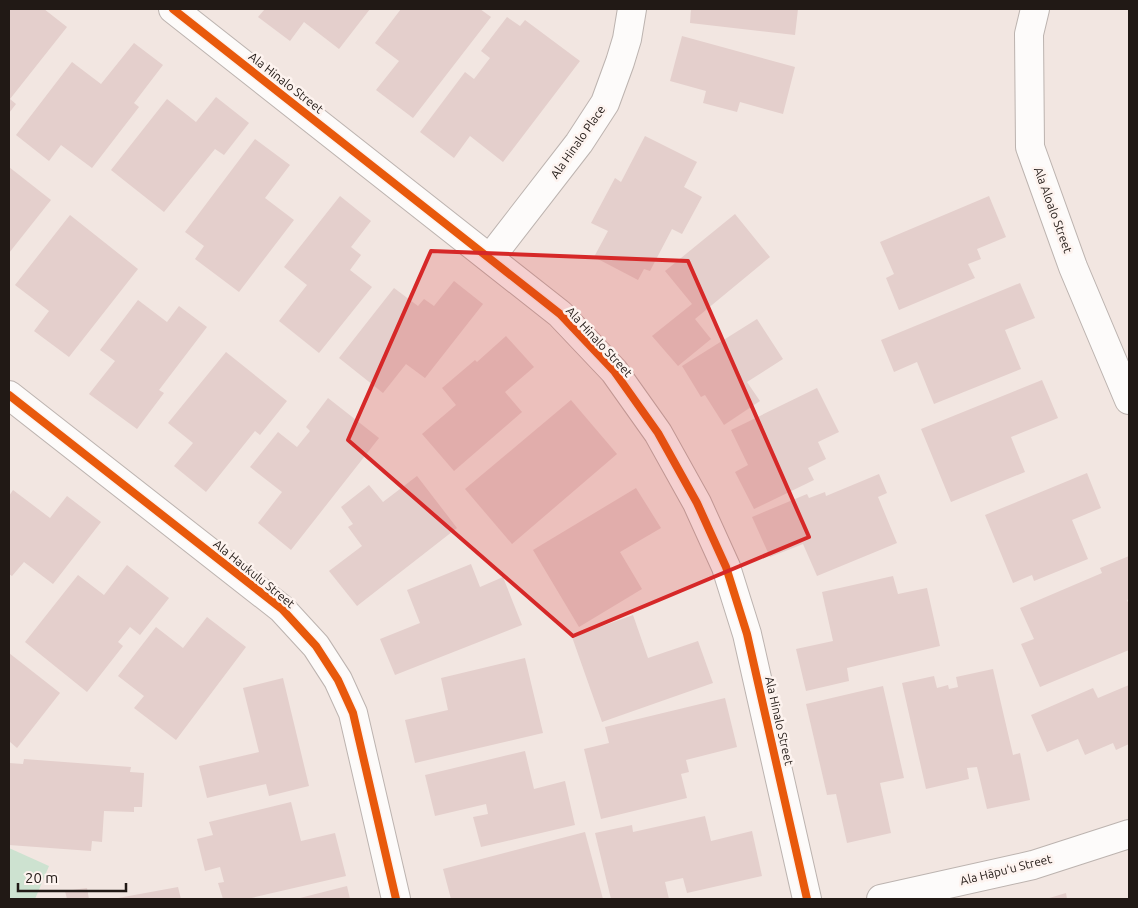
<svg xmlns="http://www.w3.org/2000/svg" width="1138" height="908" viewBox="0 0 1138 908" font-family="Ubuntu,sans-serif">
<rect width="100%" height="100%" fill="#f2e6e1"/>
<path fill="#cde2d0" d="M9,848l40,18 -14,33h-26z"/>
<g fill="#e4cfcc">
<path d="M9,9h35l23,18 -57,72 6,5 -7,9z"/>
<path d="M265,9h105l-31,40 -35,-27 -14,19 -32,-24z"/>
<path d="M401,9h79l11,8 -78,101 -37,-28 23,-29 -24,-18z"/>
<path d="M691,9h107l-3,26 -105,-12z"/>
<path d="M507,17l13,9 5,-6 55,41 -77,101 -33,-26 -16,22 -34,-26 45,-60 9,7 16,-21 -9,-7z"/>
<path d="M682,36l113,31 -12,47 -43,-12 -3,10 -34,-9 3,-12 -36,-10z"/>
<path d="M134,43l29,22 -29,38 5,4 -47,61 -31,-23 -12,16 -33,-26 56,-73 29,22z"/>
<path d="M216,97l33,26 -25,32 -9,-6 -51,63 -53,-42 56,-71 29,23z"/>
<path d="M645,136l52,26 -13,25 18,10 -20,37 -10,-5 -22,42 -6,-2 -6,11 -44,-23 14,-26 -17,-8 24,-45 6,4z"/>
<path d="M255,139l35,26 -25,33 29,22 -55,72 -44,-33 9,-13 -19,-14z"/>
<path d="M9,167l42,33 -42,53z"/>
<path d="M340,196l31,25 -20,26 10,8 -11,15 22,17 -53,66 -40,-32 28,-36 -23,-18z"/>
<path d="M989,196l17,41 -29,12 4,10 -13,5 7,14 -76,32 -13,-32 8,-4 -14,-32z"/>
<path d="M735,214l35,43 -75,62 16,20 -33,27 -26,-30 40,-32 -27,-33z"/>
<path d="M70,215l68,54 -69,88 -35,-26 15,-20 -34,-26z"/>
<path d="M454,281l29,23 -58,74 -19,-14 -23,29 -44,-35 55,-70 24,18 6,-7 10,7z"/>
<path d="M1020,283l15,35 -30,12 16,39 -87,35 -17,-42 -23,10 -13,-32z"/>
<path d="M138,300l29,22 12,-16 28,21 -48,63 5,3 -27,36 -48,-35 26,-33 -15,-11z"/>
<path d="M757,319l26,40 -36,23 13,19 -36,24 -19,-30 -4,2 -19,-31z"/>
<path d="M506,336l28,31 -29,25 17,20 -68,59 -32,-37 34,-29 -14,-17 33,-28 2,2z"/>
<path d="M226,352l61,49 -27,34 -5,-4 -49,61 -32,-26 19,-23 -25,-20z"/>
<path d="M1042,380l16,38 -47,19 14,35 -74,30 -30,-73z"/>
<path d="M817,388l22,44 -21,10 8,17 -18,9 6,12 -60,29 -19,-37 13,-7 -17,-35z"/>
<path d="M328,398l51,40 -88,112 -33,-27 24,-31 -32,-25 28,-35 19,15 13,-16 -4,-4z"/>
<path d="M571,400l46,54 -105,90 -47,-55z"/>
<path d="M1087,473l14,35 -29,12 16,39 -54,22 -2,-6 -19,8 -28,-68z"/>
<path d="M879,474l8,19 -9,4 19,46 -80,33 -14,-32 -33,13 -18,-40 55,-23 2,4 16,-6 1,4z"/>
<path d="M417,476l40,52 -100,78 -28,-35 33,-25 -14,-19 5,-3 -12,-17 28,-22 14,17z"/>
<path d="M636,488l25,40 -41,24 22,37 -63,38 -46,-77z"/>
<path d="M13,490l37,28 17,-22 34,26 -48,62 -29,-22 -12,14 -3,-2v-78z"/>
<path d="M1129,556v43l-2,1 2,5v45l-89,37 -19,-43 13,-5 -14,-31 82,-35 -2,-5z"/>
<path d="M471,564l9,23 23,-10 19,48 -127,50 -15,-36 40,-16 -13,-33z"/>
<path d="M127,565l42,33 -29,37 -10,-8 -12,15 5,4 -36,46 -62,-50 53,-67 26,20z"/>
<path d="M893,576l5,18 29,-6 13,58 -93,22 2,13 -43,10 -10,-42 37,-8 -11,-49z"/>
<path d="M633,615l15,43 50,-17 15,42 -111,39 -30,-85z"/>
<path d="M207,617l39,30 -70,93 -42,-32 10,-12 -26,-20 38,-49 27,21z"/>
<path d="M9,653l51,40 -43,55 -8,-7z"/>
<path d="M525,658l18,75 -128,30 -10,-43 43,-10 -7,-32z"/>
<path d="M993,669l20,86 7,-2 10,47 -43,9 -10,-42 -10,1 2,11 -43,10 -24,-106 32,-7 3,12 11,-3 1,4 9,-2 -2,-10z"/>
<path d="M283,678l26,108 -40,10 -3,-12 -59,14 -8,-32 60,-14 -16,-64z"/>
<path d="M1129,685v59l-13,6 -3,-7 -28,12 -7,-16 -31,13 -16,-37 62,-27 5,10z"/>
<path d="M883,686l21,92 -24,5 11,50 -44,10 -11,-49 -9,1 -21,-91z"/>
<path d="M725,698l12,49 -51,13 3,12 -8,2 6,24 -86,21 -17,-70 25,-6 -4,-16z"/>
<path d="M525,751l9,38 31,-8 10,44 -94,22 -8,-30 15,-3 -2,-10 -51,12 -10,-41z"/>
<path d="M24,759l107,8 -1,5 14,1 -2,34h-8v5l-30,-1 -2,31 -10,-1 -1,10 -82,-6v-82l14,1z"/>
<path d="M291,802l10,39 34,-8 11,43 -99,23h-24l-5,-16 6,-1 -4,-15 -15,4 -8,-32 16,-4 -4,-13z"/>
<path d="M705,816l6,25 41,-10 10,45 -75,17 -4,-15 -18,4 4,17h-58l-16,-66 37,-8 1,7z"/>
<path d="M585,832l18,67h-152l-8,-30z"/>
<path d="M347,886l3,13h-54z"/>
<path d="M178,887l3,12h-63v-1z"/>
<path d="M87,888l2,11h-22l-2,-8z"/>
<path d="M1066,893l1,6h-21z"/>
</g>
<g fill="none" stroke-linecap="round" stroke-linejoin="round">
<g stroke="#bcb3af" stroke-width="30">
<g id="street">
<path d="M173,9l387,305 54,57 44,62 39,70 29,64 21,67 60,265"/>
<path d="M1035,9l-6,25 1,113 43,120 56,133"/>
<path d="M490,258l89,-115 26,-40 15,-41 7,-23 5,-30"/>
<path d="M9,395l273,214 34,37 22,34 15,33 43,186"/>
<path d="M881,899l152,-34 96,-31"/>
</g>
</g>
<use href="#street" stroke="#fdfbfa" stroke-width="28"/>
<g stroke="#fdf3ef" stroke-width="11">
<g id="cycleway">
<path d="M173,9l387,305 54,57 44,62 39,70 29,64 21,67 60,265"/>
<path d="M9,395l273,214 34,37 22,34 15,33 43,186"/>
</g>
</g>
<use href="#cycleway" stroke="#e8590c" stroke-width="8"/>
</g>
<path fill="#d62828" fill-opacity="0.2" stroke="#d62828" stroke-width="4" stroke-linejoin="round" d="M431,251l257,10 121,276 -236,99 -225,-196z"/>
<g text-anchor="middle" stroke-width="5" stroke-linejoin="round" paint-order="stroke">
<g font-size="12" fill="#211915" stroke="#fdf3ef">
<text transform="translate(286 83) rotate(38)" y="4">Ala Hinalo Street</text>
<text transform="translate(578 142) rotate(-55)" y="4">Ala Hinalo Place</text>
<text transform="translate(1053 210) rotate(70)" y="4">Ala Aloalo Street</text>
<text transform="translate(599 342) rotate(47)" y="4">Ala Hinalo Street</text>
<text transform="translate(254 574) rotate(39)" y="4">Ala Haukulu Street</text>
<text transform="translate(779 721) rotate(77)" y="4">Ala Hinalo Street</text>
<text transform="translate(1006 870) rotate(-14)" y="4">Ala Hāpuʻu Street</text>
</g>
</g>
<rect width="1138" height="908" fill="none" stroke="#211915" stroke-width="20"/>
<path d="M18 883v8h108v-8" fill="none" stroke="#211915" stroke-width="2.5"/>
<text x="25" y="883" font-size="15" fill="#211915" stroke="#fdf3ef" stroke-width="4" paint-order="stroke">20 m</text>
</svg>
